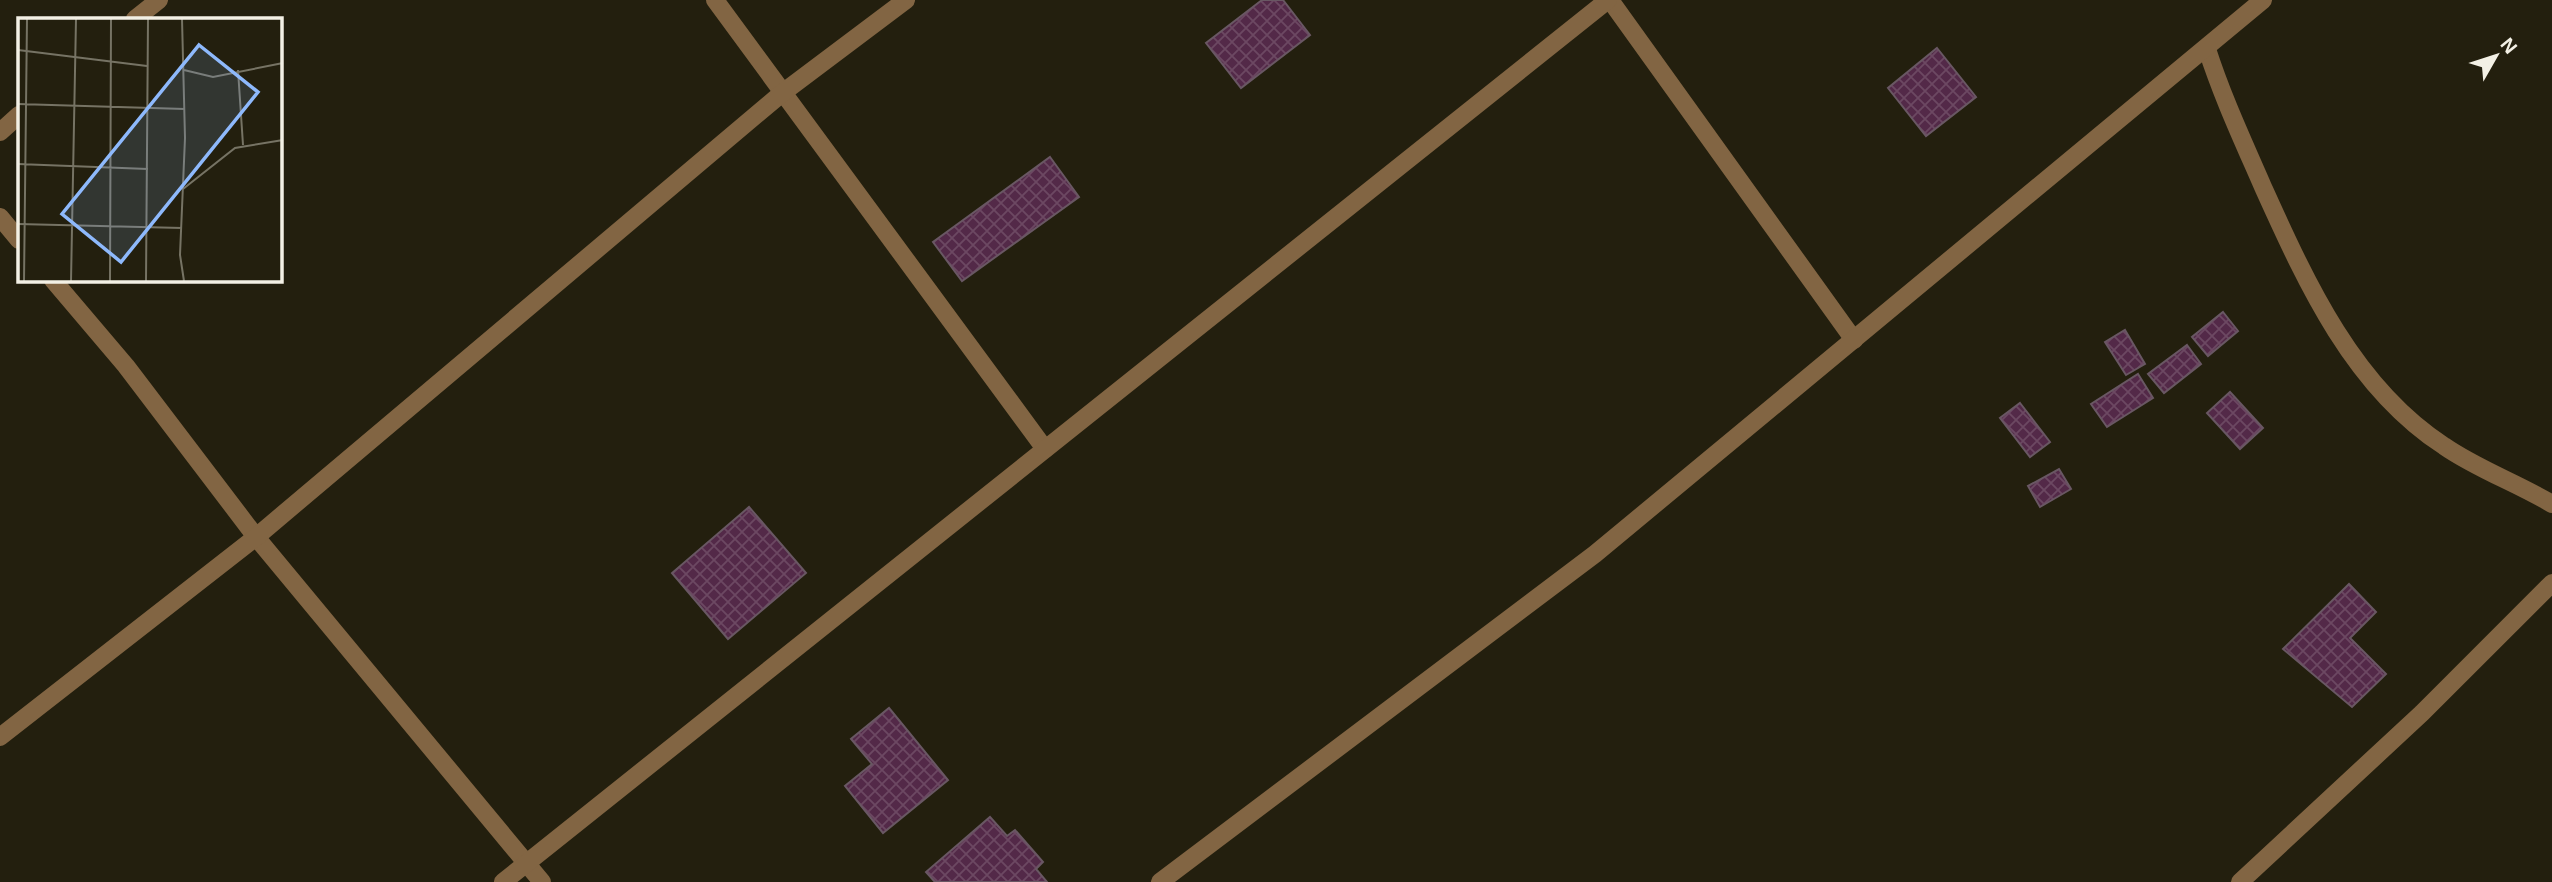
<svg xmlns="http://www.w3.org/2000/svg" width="2552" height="882" viewBox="0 0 2552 882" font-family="Helvetica,sans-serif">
<defs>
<pattern id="building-cross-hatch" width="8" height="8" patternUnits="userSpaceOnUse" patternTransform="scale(1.75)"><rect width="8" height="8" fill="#532948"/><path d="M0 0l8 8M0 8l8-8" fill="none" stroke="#6c4862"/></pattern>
</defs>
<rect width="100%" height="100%" fill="#231f0e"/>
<g fill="url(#building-cross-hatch)" stroke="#695763" stroke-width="2">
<path d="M1262,0h21l27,35 -69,53 -35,-45z"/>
<path d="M1937,48l39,49 -50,39 -38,-48z"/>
<path d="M1050,157l29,40 -117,84 -29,-39z"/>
<path d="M2223,312l15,19 -30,25 -16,-19z"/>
<path d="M2125,330l20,34 -19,11 -21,-33z"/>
<path d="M2187,345l14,19 -37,29 -16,-19z"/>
<path d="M2138,374l15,24 -46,29 -16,-23z"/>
<path d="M2230,392l33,36 -23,21 -33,-36z"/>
<path d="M2020,403l30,39 -20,15 -30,-39z"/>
<path d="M2059,469l12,20 -31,18 -12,-21z"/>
<path d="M749,507l57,66 -78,66 -56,-66z"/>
<path d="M2349,584l27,28 -26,26 36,36 -34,33 -69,-58z"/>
<path d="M889,708l59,72 -65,53 -38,-47 27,-22 -21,-25z"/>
<path d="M990,817l17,19 8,-6 28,32 -7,7 11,13h-112l-9,-10z"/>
</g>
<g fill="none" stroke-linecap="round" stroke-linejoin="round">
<g stroke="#826543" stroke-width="18">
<path d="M715,0l330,449"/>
<path d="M1610,0l244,340"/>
<path d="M135,19l24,-19"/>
<path d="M2207,49c15,47 36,92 56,138 43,95 90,200 181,259 33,23 73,37 108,58"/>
<path d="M0,132l19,-17"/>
<path d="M0,217l19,23"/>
<path d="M53,280l73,86 130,171 286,345"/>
<path d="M0,737l256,-200 525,-443 125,-94"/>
<path d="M503,882l1105,-882"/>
<path d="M1160,882l435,-328 668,-554"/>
<path d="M2240,882l182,-169 130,-130"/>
</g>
</g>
<g transform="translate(18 18)">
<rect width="264" height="264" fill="#231f0e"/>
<path fill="none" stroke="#767364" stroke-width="2" d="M164,1l3,119 -5,117 4,26M0,32l129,16M166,52l29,7 70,-14M220,52l5,75M0,86l167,5M0,146l130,5M165,171l52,-41 48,-8M0,206l164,4M6,263l3,-262M53,263l5,-262M92,263l1,-262M128,263l2,-262"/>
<path fill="#8eb9fc" fill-opacity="0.15" stroke="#8eb9fc" stroke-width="3.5" d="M181,27l59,47 -137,170 -59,-48z"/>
<rect width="264" height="264" fill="none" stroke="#f3f0e5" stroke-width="3.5"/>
</g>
<g transform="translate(2496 56) rotate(51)" stroke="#231f0e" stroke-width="5" paint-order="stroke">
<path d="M0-5L12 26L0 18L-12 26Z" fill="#f3f0e5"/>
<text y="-10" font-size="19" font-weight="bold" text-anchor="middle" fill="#f3f0e5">N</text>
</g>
</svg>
